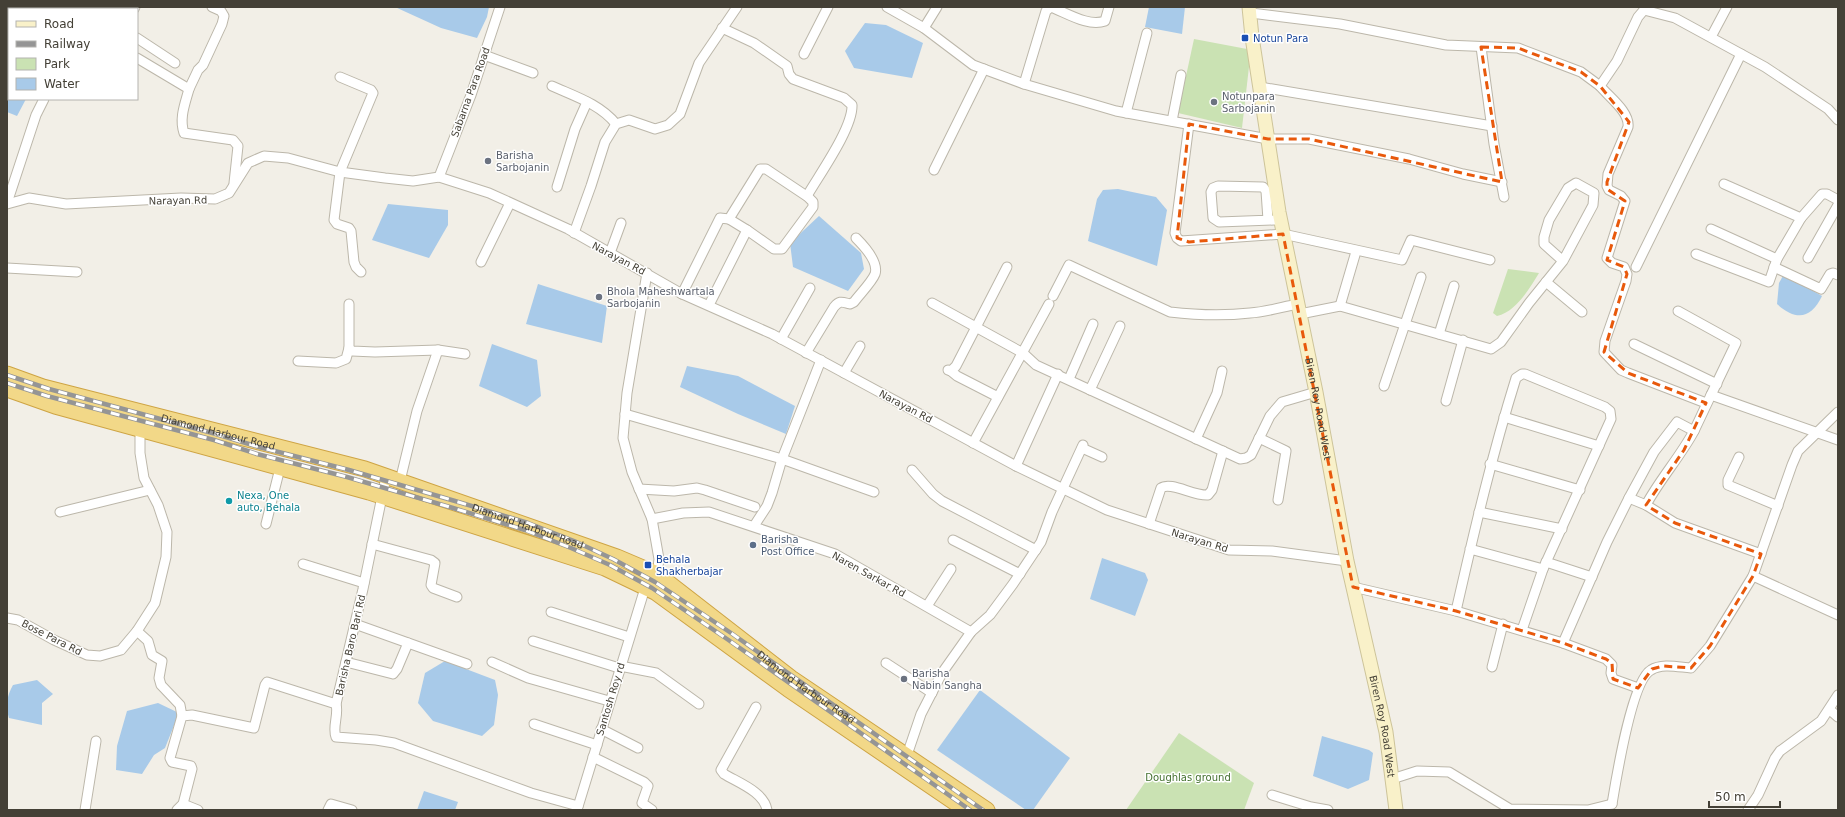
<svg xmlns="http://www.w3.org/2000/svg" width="1845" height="817" viewBox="0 0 1845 817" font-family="'DejaVu Sans',sans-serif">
<rect width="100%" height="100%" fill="#f2efe7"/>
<g fill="#cae2b3">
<path d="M1194,39l53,10 3,9 -8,70 -64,-15z"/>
<path d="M1508,269l31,4c-10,16 -23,39 -42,43l-4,-3z"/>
<path d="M1179,733l75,50 -10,27h-118z"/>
</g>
<g fill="#a8cae9">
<path d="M395,7h94l-2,10 -10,21 -36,-10z"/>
<path d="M1149,7h36l-3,27 -37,-7z"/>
<path d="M865,23l21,2 37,18 -11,35 -58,-10 -9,-17z"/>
<path d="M7,60l2,2v37h17l-9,17 -10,-4z"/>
<path d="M1118,189l38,8 11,13 -10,56 -69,-25 9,-42 6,-9z"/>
<path d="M388,204l60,6v15l-19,33 -57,-18z"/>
<path d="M819,216l42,37 3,16 -16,22 -55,-24 -3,-24z"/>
<path d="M1784,274l38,22c-11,23 -26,25 -45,8l2,-21z"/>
<path d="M538,284l69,22 -5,37 -76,-19z"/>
<path d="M492,344l45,16 4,36 -14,11 -48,-21z"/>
<path d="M687,366l51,10 57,30 -9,28 -48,-20 -58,-27z"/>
<path d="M1102,558l43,15 3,7 -13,36 -45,-17z"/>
<path d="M445,661l50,19 3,15 -4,30 -12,11 -49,-15 -15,-18 7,-30z"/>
<path d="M37,680l16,14 -11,9v22l-33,-7c-4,-12 -2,-22 4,-33z"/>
<path d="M980,690l90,68 -37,52h-7l-89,-60z"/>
<path d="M158,703l21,10 -14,35 -11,7 -12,19 -26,-4 1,-24 10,-35z"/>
<path d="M1322,736l47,14 4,3 -4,27 -21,9 -35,-13z"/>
<path d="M424,791l34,11 -3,8h-38z"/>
</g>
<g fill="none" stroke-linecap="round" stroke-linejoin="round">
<g stroke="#bcb7aa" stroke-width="11">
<g id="minor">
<path d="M887,7l37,21 49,37 51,19 92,27 152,28h41l100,20 54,15 39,8"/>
<path d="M1051,7c16,6 37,20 54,14l4,-14"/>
<path d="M134,9l1,-2"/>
<path d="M1251,13l89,11 106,21 72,3 63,24 19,14 17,-25 21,-44 6,-7 31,8 90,49 63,42 10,11"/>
<path d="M722,28l32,15 33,23 2,8 4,5 51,19 8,7c1,23 -33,70 -45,91"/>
<path d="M924,28l13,-21"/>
<path d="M1711,37l16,-30"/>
<path d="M137,38l38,25"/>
<path d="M1481,47l13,97 10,53"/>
<path d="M804,54l24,-47"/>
<path d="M484,55l49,18"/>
<path d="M137,58l52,31c-4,15 -10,29 -5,44l49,7 5,6 -4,37"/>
<path d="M340,77l31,13 2,3 -33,79 -6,48 3,4 12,4 2,3 3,31 2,5 5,5"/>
<path d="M1024,84l22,-73 5,-4"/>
<path d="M552,86c22,10 48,18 64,38"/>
<path d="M1600,86c9,11 30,26 28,41l-20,47 -1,12 2,4 12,6 4,5 -18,57 5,5 12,4 3,7 -1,7 -21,60 -1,11 17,18 7,3 78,30"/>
<path d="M1260,87l232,39"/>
<path d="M189,89l9,-19 5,-5 19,-41 2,-8 -3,-5 -9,-4"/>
<path d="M1126,113l21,-80"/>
<path d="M1172,121l9,-46"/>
<path d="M1189,124l-14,109 2,5 4,3 102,-7 119,26 9,-20 79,20"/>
<path d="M934,170l50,-101"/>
<path d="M439,177l32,-82 29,-88"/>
<path d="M557,187l18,-58 12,-27"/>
<path d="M7,203l29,-88 8,-16"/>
<path d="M7,204l22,-6 37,6 115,-6 34,1 14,-6 19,-30 16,-7 24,2 52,14 45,6 28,3 26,-4 50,16 79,36 114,65 90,40 244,132 91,44 122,40 43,1 75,10"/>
<path d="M1801,218l21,-24h5l11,6"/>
<path d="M729,219l18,11"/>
<path d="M1268,220l-2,-29 -3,-4 -45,-1 -5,2 -2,4 2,26 6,4 55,-2 6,-1"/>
<path d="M1711,229l66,30"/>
<path d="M574,233l17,-47 14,-44 11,-18 13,-4 26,9 13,-4 12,-11 19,-51 38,-56"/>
<path d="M610,253l11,-30"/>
<path d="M1696,254l73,28 8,-23 24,-41 -77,-34"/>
<path d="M1808,258l30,-53"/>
<path d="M481,262l29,-59"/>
<path d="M1636,267l105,-213"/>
<path d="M1774,267l47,22 9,-15 3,-1 5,2"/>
<path d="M7,268l70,4"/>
<path d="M647,273l-20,120 -4,45 9,34 20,47"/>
<path d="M1546,282l36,30"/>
<path d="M682,294l38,-76 9,1 31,-50h6l42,28 5,5v5l-31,42h-8l-27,-19 -38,75"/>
<path d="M1053,296l16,-31 101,47c26,3 54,4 80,1 16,-1 32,-6 48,-9"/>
<path d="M932,303l91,50 13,12 204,94 6,-1 5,-3 19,-39 12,-14 34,-10"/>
<path d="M349,304v44l3,3 23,1 63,-2"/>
<path d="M1340,306l15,-51"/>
<path d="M1678,311l58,32 -25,52"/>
<path d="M1300,314l40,-8 151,43 10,-7 28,-39 34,-42 30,-56 1,-12 -18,-10 -8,5 -19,32 -5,17v7l19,17"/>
<path d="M1439,334l15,-48"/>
<path d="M781,339l29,-51"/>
<path d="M1634,344l83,40"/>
<path d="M806,353l28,-46c6,-7 8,-5 16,-3l4,-2c5,-7 18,-20 21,-28 4,-12 -11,-28 -19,-36"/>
<path d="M298,361l38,2 10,-4 3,-11"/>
<path d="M948,370l3,1 5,-5 51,-99"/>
<path d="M951,371l6,5 41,21"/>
<path d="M844,373l16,-27"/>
<path d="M1069,379l24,-55"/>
<path d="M1384,386l37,-109"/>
<path d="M1090,390l30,-64"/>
<path d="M1446,401l17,-61"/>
<path d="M625,414l157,45 92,33"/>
<path d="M1504,417l95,29"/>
<path d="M1259,438l27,13 -8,49"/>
<path d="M1196,439l21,-46 5,-22"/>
<path d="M973,443l76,-139"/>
<path d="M1082,448l20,9"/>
<path d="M1739,457l-11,23v5l50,21"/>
<path d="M1490,464l90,26"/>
<path d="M1016,466l42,-92"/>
<path d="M912,470l21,24 9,7 94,49"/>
<path d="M400,481l17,-70 21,-61 27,4"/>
<path d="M639,489l35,2 23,-3 8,2 50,17"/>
<path d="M1629,498l17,7 29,18 86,31"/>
<path d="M1646,505c14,-26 34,-48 48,-74"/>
<path d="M60,512l90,-22"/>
<path d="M1479,512l83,17"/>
<path d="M266,524l14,-56"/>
<path d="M1149,524l12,-36c10,-7 32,8 47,7l4,-5 11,-39"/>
<path d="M754,526l13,-20 5,-13 10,-34 39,-99"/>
<path d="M953,540l67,34"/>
<path d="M372,544l59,16 4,3 -4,22 2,3 24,9"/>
<path d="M1546,562l46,15"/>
<path d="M303,564l61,19"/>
<path d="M1753,576l85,39"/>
<path d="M1353,587l103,24 107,32 44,-101 22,-44 25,-46 23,-30 17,9 17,-36 127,45"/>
<path d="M927,606l24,-37"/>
<path d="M1456,611c18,-79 36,-156 60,-233l6,-4h3l80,33 5,4 1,8 -68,150 -73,-20"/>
<path d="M551,612l78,25"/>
<path d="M7,618l11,2 36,20 33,15 13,1 21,-6 16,-19 18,-28 11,-46 1,-25 -9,-27 -14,-27 -4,-25v-23"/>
<path d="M355,624l112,40"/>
<path d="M1522,630l21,-61"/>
<path d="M137,631l11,10 4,14 10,6 -3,17 2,7 19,20 2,11"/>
<path d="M533,641l86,27"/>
<path d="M1563,643l43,16 6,6 -1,8 2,6 25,9"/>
<path d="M346,662l47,12 4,-5 11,-26"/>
<path d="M492,662l36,16 81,23"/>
<path d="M886,663l46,30"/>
<path d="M620,666l36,7 43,31"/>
<path d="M1492,667l11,-43"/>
<path d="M336,704c3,11 -4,23 0,33l40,3 18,3 137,50 47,13"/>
<path d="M756,707l-35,63 3,4c15,9 40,18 43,36"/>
<path d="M1830,710l8,7"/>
<path d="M534,724l63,21"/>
<path d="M601,729l37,19"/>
<path d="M907,755l14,-41 21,-41 29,-41 19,-17 23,-31 28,-42 11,-30 31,-67"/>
<path d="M593,757l51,25 4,4 -6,17 10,7"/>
<path d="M1392,779l25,-8 32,1 61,37 78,1 24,-6"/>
<path d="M1272,795l39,12 17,3"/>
<path d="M183,804l15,6"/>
<path d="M1612,804c4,-24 20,-124 39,-134 11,-7 27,-3 40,-2l19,-22 43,-70 39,-111 6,-14 40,-39"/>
<path d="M85,810l11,-69"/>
<path d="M177,810l6,-6 9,-35 -1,-3 -19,-4 -2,-4 12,-42 10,-1 62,13 11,-43 2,-3 69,22 27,-115 23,-112"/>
<path d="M328,810l3,-6 21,6"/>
<path d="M577,810l68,-222 12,-14 2,-15 -7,-40 31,-6 26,-1 126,42 136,78"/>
<path d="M1748,810l10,-15 17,-37 5,-7 41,-30 17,-26"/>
</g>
</g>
<g stroke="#cdc49a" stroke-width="15">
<g id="secondary">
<path id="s1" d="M1249,7l3,30 27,175 37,180 31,169 39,171 10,78"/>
</g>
</g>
<g stroke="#cea444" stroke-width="17">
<g id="trunk">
<path id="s2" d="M7,374l36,13 322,82 252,88 40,17 134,104 196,132"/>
<path d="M7,389l48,17 314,86 236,76 50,24 133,97 178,121"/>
</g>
</g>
<use href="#minor" stroke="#fff" stroke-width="9"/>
<use href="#secondary" stroke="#f9f1c9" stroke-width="13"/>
<use href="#trunk" stroke="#f2d888" stroke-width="15"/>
<g stroke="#959595" stroke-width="4.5">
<g id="rail">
<path d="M7,375l42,14 167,45 43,13 90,23 106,31 73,22 46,18 39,18 42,23 76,51 252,177"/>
<path d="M7,383l40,13 167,44 43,14 90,23 106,31 72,22 46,18 39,17 42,23 75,51 243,171"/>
</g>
</g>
<use href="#rail" stroke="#fff" stroke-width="3" stroke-dasharray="9" stroke-linecap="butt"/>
</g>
<path fill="none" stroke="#e8590c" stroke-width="3" stroke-dasharray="8 5" stroke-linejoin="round" d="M1481,47l37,1 63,24 19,14 29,36 -22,60v7l18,12 -18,59 17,7 3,7 -23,78 24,21 78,30 -22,47 -38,55 29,18 86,31 -8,22 -43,70 -19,22 -28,-2 -11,3 -14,19 -25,-9 -1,-16 -6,-4 -43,-16 -107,-32 -103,-24 -70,-353 -94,8 -12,-4 12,-114 79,15h41l193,43z"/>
<g fill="#1a4fb4" stroke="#fff" stroke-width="1.5">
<rect x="1241" y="34" width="8" height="8" rx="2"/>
<rect x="644" y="561" width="8" height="8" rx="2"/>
</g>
<g fill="#6b7280" stroke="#fff" stroke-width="1.5">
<circle cx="1214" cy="102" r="4"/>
<circle cx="488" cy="161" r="4"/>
<circle cx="599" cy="297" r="4"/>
<circle cx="904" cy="679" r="4"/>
</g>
<circle fill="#0f9aa8" stroke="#fff" stroke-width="1.5" cx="229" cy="501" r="4"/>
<circle fill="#5c6f8a" stroke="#fff" stroke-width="1.5" cx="753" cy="545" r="4"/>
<g text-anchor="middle" stroke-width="3" stroke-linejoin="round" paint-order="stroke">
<g font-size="10" fill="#164399" stroke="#fff" text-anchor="start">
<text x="1253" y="42">Notun Para</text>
<text x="656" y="563">Behala<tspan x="656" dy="12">Shakherbajar</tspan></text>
</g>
<g font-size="10" fill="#444036" stroke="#fff">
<text transform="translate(470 92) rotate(-70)" y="4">Sabarna Para Road</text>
<text transform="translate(178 200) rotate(-1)" y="4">Narayan Rd</text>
<text transform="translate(619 258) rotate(28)" y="4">Narayan Rd</text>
<text transform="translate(906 406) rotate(28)" y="4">Narayan Rd</text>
<text dy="4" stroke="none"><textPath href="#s1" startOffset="408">Biren Roy Road West</textPath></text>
<text dy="4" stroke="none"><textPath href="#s2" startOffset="219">Diamond Harbour Road</textPath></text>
<text dy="4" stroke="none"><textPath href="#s2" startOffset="543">Diamond Harbour Road</textPath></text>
<text transform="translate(1200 540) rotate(17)" y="4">Narayan Rd</text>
<text transform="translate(869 574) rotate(29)" y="4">Naren Sarkar Rd</text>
<text transform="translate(52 637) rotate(27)" y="4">Bose Para Rd</text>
<text transform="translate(350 645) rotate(-77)" y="4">Barisha Baro Bari Rd</text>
<text dy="4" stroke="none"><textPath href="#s2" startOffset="868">Diamond Harbour Road</textPath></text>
<text transform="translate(610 699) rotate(-73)" y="4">Santosh Roy rd</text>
<text dy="4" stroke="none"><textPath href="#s1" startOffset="732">Biren Roy Road West</textPath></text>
</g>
<g font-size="10" fill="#5b616d" stroke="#fff" text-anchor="start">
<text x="1222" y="100">Notunpara<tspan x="1222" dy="12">Sarbojanin</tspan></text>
<text x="496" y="159">Barisha<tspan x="496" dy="12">Sarbojanin</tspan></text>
<text x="607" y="295">Bhola Maheshwartala<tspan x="607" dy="12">Sarbojanin</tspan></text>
<text x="912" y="677">Barisha<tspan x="912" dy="12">Nabin Sangha</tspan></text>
</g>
<g font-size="10" fill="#0d838f" stroke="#fff" text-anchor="start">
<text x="237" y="499">Nexa, One<tspan x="237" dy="12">auto, Behala</tspan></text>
</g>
<g font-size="10" fill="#4e5e75" stroke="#fff" text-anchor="start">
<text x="761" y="543">Barisha<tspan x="761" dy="12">Post Office</tspan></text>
</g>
<g font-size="10" fill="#44702f" stroke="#fff">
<text x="1188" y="781">Doughlas ground</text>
</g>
</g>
<rect width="1845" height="817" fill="none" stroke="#444036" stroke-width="16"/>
<rect x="8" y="8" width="130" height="92" fill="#ffffff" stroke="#b4b3af"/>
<rect x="16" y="21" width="20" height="6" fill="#f9f1c9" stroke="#b4b3af"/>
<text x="44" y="28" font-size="12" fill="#444036">Road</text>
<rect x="16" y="41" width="20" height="6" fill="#959595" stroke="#b4b3af"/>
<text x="44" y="48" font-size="12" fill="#444036">Railway</text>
<rect x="16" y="58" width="20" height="12" fill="#cae2b3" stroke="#b4b3af"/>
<text x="44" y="68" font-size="12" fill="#444036">Park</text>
<rect x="16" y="78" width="20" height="12" fill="#a8cae9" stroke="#b4b3af"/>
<text x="44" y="88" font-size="12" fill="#444036">Water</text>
<path d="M1709 801v6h71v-6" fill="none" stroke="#444036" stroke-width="2"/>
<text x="1715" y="801" font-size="12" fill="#444036" stroke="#ffffff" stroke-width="3" paint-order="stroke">50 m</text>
</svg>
